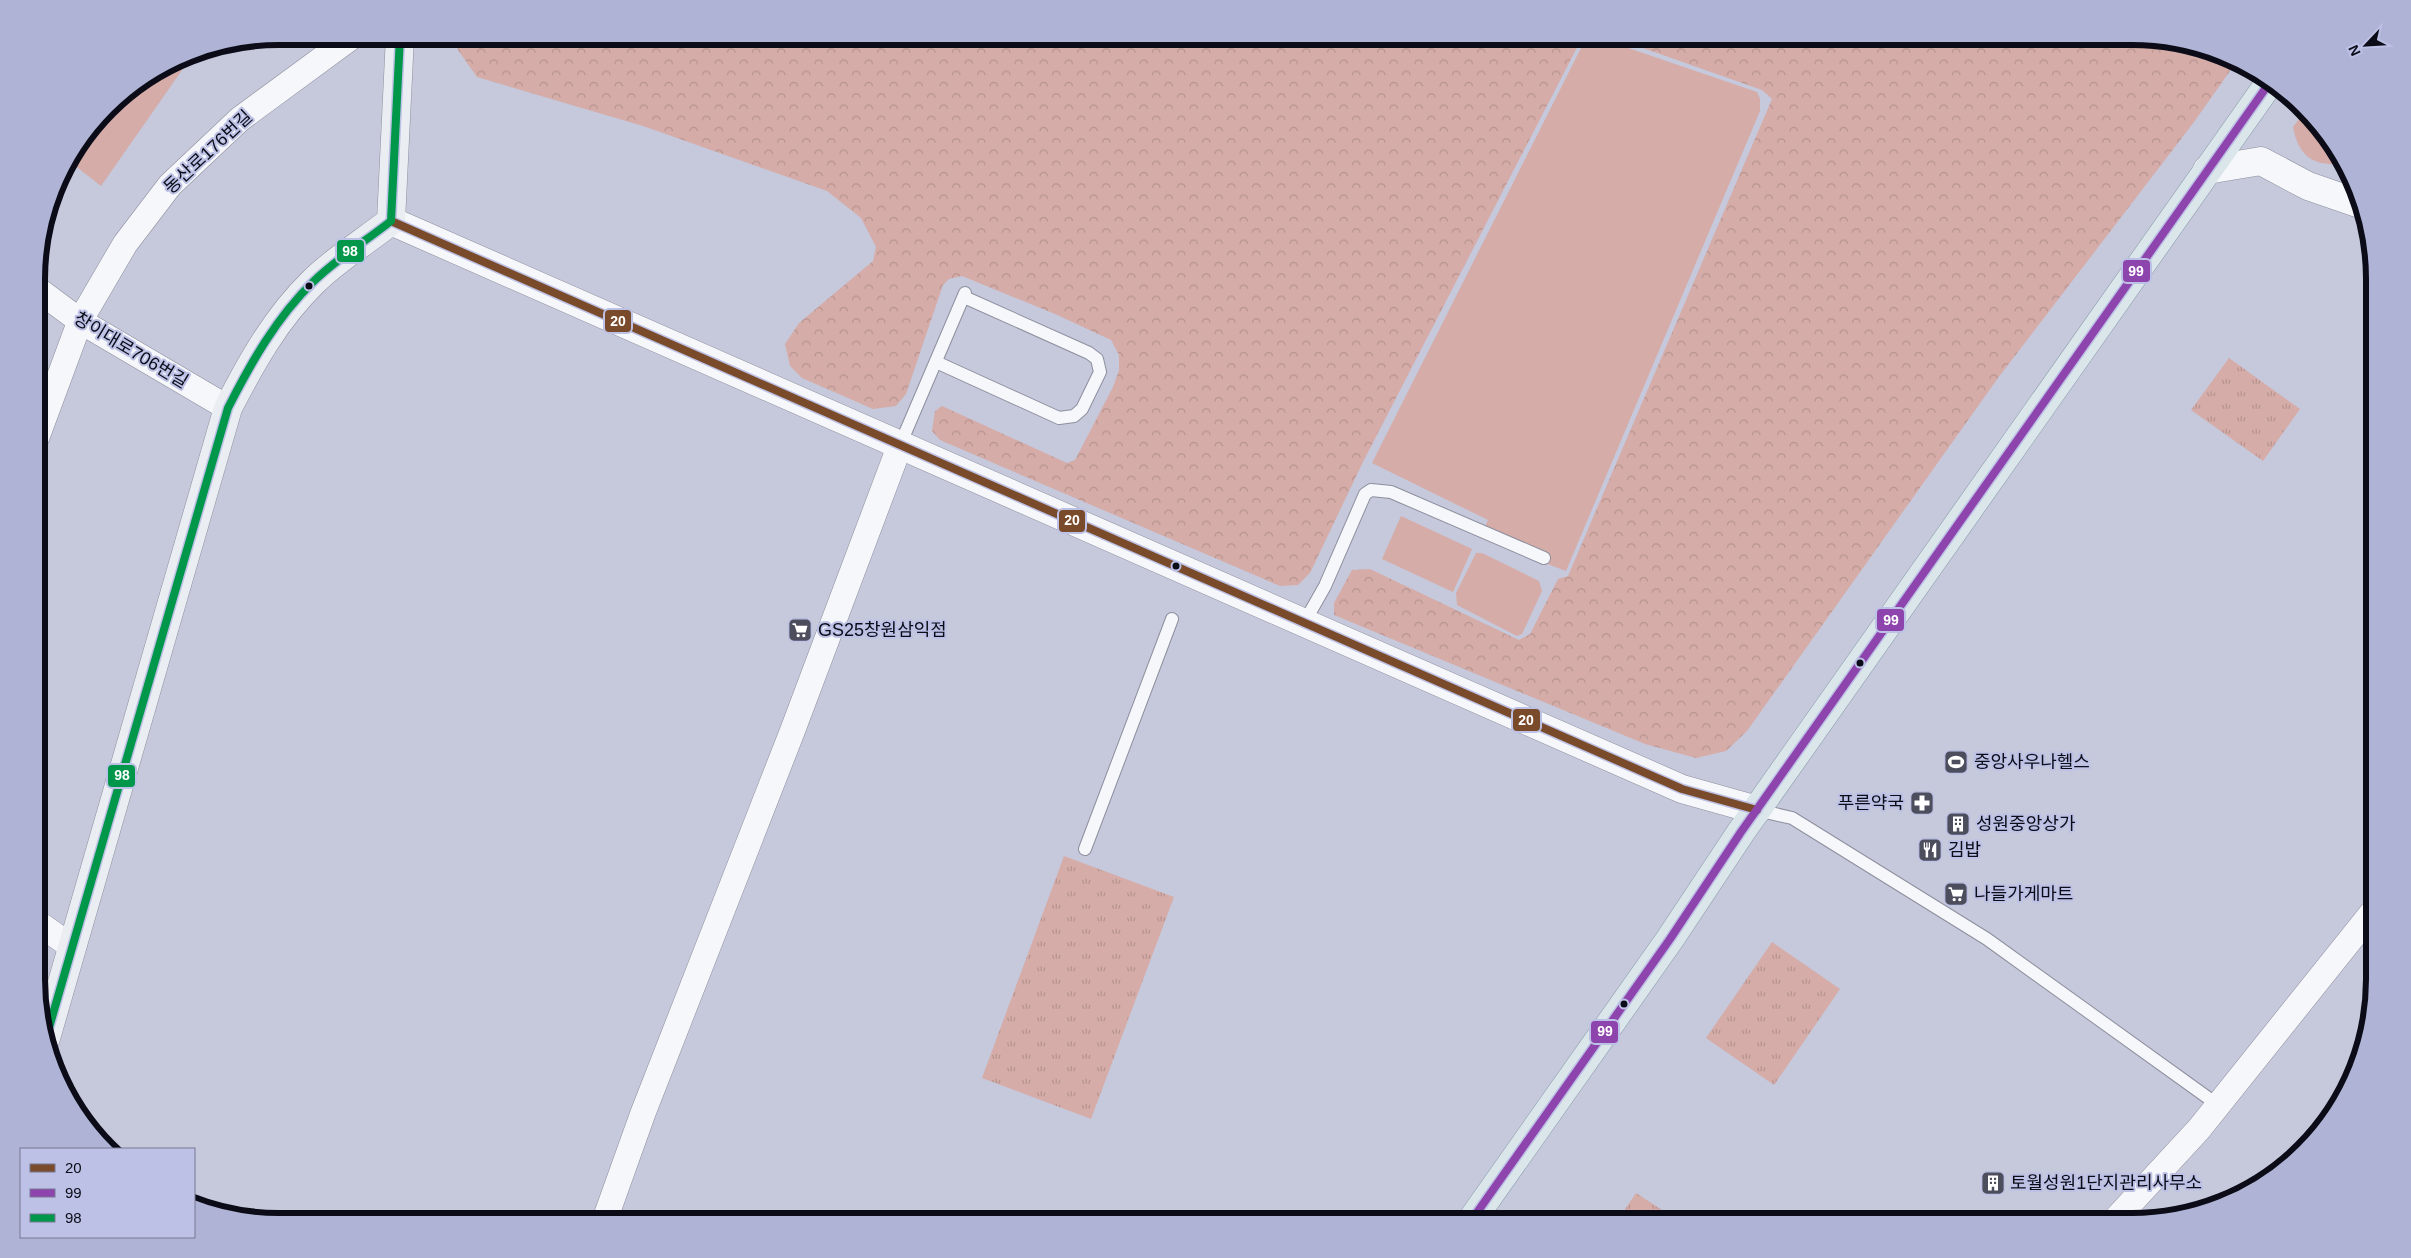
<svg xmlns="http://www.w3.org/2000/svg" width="2411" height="1258" viewBox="0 0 2411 1258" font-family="Arial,'Noto Sans KR',sans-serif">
<defs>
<pattern id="forest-crowns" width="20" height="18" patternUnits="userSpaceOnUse" patternTransform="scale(1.25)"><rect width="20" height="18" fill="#d5aca7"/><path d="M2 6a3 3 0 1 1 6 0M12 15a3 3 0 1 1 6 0" fill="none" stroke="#b6938f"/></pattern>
<pattern id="park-tufts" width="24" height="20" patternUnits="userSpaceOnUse" patternTransform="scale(1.25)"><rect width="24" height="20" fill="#d5aca7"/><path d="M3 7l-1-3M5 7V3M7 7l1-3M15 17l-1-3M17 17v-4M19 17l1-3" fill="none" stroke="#b6938f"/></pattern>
</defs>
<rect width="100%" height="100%" fill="#c6c8dc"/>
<g fill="#d5aca7">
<path d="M1599,38l158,54 3,7v12l-194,460 -86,-33 8,-18 -116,-57 210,-417 6,-7z"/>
<path d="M194,53l-93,133 -32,-25 50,-64 67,-42z"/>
<path d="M2305,111l29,33 10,20c-30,2 -45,-6 -51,-37z"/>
<path d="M1401,516l71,33 -19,43 -71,-33z"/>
<path d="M1476,553h6l57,28 3,10 -20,43 -5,2 -4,-2 -56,-29 -1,-12z"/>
</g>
<g fill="url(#forest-crowns)">
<path d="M455,36h1128l-220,426 -53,111 -12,12 -18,1 -340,-146 -8,-9 3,-20 7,-5 125,57 8,-3 38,-73 6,-17v-15l-8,-15 -56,-26 -93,-38 -13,3 -6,6 -37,109 -10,12 -23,3 -71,-31 -12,-12 -5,-22 14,-21 74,-62 3,-14 -15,-29 -34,-27 -184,-65 -166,-49 -19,-27z"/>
<path d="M1609,36h523l105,25 -43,61 -196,256 -251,353 -21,20 -30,7 -51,-14 -311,-129v-12l18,-33 18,-1 149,71 11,-6 28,-55 10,-3 204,-477 -10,-9z"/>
</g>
<g fill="url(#park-tufts)">
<path d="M2229,358l71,51 -37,52 -72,-51z"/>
<path d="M1064,856l110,41 -83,222 -109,-41z"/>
<path d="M1772,942l68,47 -66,96 -68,-47z"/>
<path d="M1636,1193l43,28h-62z"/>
</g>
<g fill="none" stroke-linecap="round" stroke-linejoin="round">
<g stroke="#8d8f9e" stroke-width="14">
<g id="service">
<path d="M936,362l123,56 15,-2 8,-7 18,-37 -3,-13 -8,-6 -125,-56"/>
<path d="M900,445l65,-152"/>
<path d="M1304,623l21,-37 40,-92 6,-4 20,2 153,66"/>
<path d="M1757,810l35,8 195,121 231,166"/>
<path d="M1085,849l87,-230"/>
</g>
</g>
<g stroke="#8d8f9e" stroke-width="26">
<g id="minor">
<path d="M37,289l43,32 148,87"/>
<path d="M37,437l43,-116 45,-77 45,-59 70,-66 113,-83"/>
<path d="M38,923l34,24"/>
<path d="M2114,1221l85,-92 176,-220"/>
<path d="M604,1222l39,-109 149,-381 108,-287"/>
</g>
</g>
<g stroke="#8d8f9e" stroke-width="29">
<g id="tertiary">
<path d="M2207,170l54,-9 47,25 55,19"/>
<path d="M391,221l1291,568 75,21"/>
</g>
</g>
<g stroke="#8d8f9e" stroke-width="29">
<path id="secondary" d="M46,1038l182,-630c23,-45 48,-90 85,-126 23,-23 53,-41 78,-61l9,-185"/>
</g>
<g stroke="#8799a8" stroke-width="29">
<path id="primary" d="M1471,1221l199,-282 71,-107 529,-750"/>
</g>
<use href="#service" stroke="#f6f7fa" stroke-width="12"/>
<use href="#minor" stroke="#f6f7fa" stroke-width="25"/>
<use href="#tertiary" stroke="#f6f7fa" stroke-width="28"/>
<use href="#secondary" stroke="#eaeef2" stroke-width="28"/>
<use href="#primary" stroke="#dbe6eb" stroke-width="28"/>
<g stroke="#bdc1e5" stroke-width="11">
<path id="bus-1" d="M391,221l1291,568 75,21"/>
</g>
<g stroke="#bdc1e5" stroke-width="11">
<path id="bus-2" d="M1471,1221l199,-282 71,-107 529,-750"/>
</g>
<g stroke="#bdc1e5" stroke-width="11">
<path id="bus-3" d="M46,1038l182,-630c23,-45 48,-90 85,-126 23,-23 53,-41 78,-61l9,-185"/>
</g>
<use href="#bus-1" stroke="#7a4b2a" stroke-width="8"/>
<use href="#bus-2" stroke="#8e44ad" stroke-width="8"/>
<use href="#bus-3" stroke="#01974b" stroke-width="8"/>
</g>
<defs>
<g id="supermarket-square" transform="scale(1.25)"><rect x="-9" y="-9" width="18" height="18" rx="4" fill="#4c4e5d" stroke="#bdc1e5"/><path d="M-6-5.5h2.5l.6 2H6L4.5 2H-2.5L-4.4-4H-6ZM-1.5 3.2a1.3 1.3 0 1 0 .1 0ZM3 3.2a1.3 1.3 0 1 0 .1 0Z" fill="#fff"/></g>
<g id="stadium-square" transform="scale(1.25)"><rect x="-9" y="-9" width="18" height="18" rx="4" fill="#4c4e5d" stroke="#bdc1e5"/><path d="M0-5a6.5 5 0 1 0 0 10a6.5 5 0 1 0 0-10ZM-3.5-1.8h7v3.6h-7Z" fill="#fff"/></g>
<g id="pharmacy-square" transform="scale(1.25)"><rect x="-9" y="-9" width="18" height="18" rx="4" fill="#4c4e5d" stroke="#bdc1e5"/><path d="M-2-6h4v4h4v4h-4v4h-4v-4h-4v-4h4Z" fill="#fff"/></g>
<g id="building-square" transform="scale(1.25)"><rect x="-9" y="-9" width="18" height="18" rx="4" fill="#4c4e5d" stroke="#bdc1e5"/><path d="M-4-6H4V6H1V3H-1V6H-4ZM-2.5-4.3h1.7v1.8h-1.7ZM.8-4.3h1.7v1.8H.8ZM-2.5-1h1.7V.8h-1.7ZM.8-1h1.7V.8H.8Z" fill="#fff"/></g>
<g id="restaurant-square" transform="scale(1.25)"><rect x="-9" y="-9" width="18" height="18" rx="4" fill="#4c4e5d" stroke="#bdc1e5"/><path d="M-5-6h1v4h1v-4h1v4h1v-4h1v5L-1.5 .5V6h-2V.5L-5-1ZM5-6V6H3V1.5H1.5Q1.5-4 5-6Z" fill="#fff"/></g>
</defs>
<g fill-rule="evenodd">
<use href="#supermarket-square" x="800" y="630"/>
<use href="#stadium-square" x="1956" y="762"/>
<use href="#pharmacy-square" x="1922" y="803"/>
<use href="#building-square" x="1958" y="824"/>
<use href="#restaurant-square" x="1930" y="850"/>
<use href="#supermarket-square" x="1956" y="894"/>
<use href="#building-square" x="1993" y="1183"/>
</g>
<g fill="#0b0c18" stroke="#bdc1e5" stroke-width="2">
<circle cx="309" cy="286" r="4.5"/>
<circle cx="1176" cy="566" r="4.5"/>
<circle cx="1860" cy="663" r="4.5"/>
<circle cx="1624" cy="1004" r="4.5"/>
</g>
<g text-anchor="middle" stroke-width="4" stroke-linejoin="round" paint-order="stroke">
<g font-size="18" fill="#0b0c18" stroke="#bdc1e5">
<text transform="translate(208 152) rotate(-43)" y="6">동산로176번길</text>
<text transform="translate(131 350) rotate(31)" y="6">창이대로706번길</text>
</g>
<g font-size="18" fill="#0b0c18" stroke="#bdc1e5" text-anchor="start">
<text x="818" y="636">GS25창원삼익점</text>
<text x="1974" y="768">중앙사우나헬스</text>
<text x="1904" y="809" text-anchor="end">푸른약국</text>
<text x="1976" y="830">성원중앙상가</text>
<text x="1948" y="856">김밥</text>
<text x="1974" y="900">나들가게마트</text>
<text x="2010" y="1189">토월성원1단지관리사무소</text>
</g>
</g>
<path d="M0 0H2411V1258H0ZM279 45H2132A234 234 0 0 1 2366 279V979A234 234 0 0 1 2132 1213H279A234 234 0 0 1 45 979V279A234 234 0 0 1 279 45Z" fill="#afb3d5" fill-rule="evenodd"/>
<path fill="none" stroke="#0b0c18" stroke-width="6" d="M279 45H2132A234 234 0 0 1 2366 279V979A234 234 0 0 1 2132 1213H279A234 234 0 0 1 45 979V279A234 234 0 0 1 279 45Z"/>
<g stroke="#bdc1e5" stroke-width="2">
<rect x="336" y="239" width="29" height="24" rx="5" fill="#01974b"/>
<rect x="2122" y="259" width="29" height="24" rx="5" fill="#8e44ad"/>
<rect x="604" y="309" width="28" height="24" rx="5" fill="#7a4b2a"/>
<rect x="1058" y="509" width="28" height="24" rx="5" fill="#7a4b2a"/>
<rect x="1876" y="608" width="29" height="24" rx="5" fill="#8e44ad"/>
<rect x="1512" y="708" width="29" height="24" rx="5" fill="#7a4b2a"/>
<rect x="107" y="764" width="29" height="24" rx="5" fill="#01974b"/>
<rect x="1590" y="1020" width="29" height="24" rx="5" fill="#8e44ad"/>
</g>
<g font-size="14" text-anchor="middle" font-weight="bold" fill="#fff">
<text x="350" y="256">98</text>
<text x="2136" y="276">99</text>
<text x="618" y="326">20</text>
<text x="1072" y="525">20</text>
<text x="1891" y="625">99</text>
<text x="1526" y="725">20</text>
<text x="122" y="780">98</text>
<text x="1605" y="1036">99</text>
</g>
<rect x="20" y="1148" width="175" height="90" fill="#bdc1e5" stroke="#767993"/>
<rect x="30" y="1164" width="25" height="8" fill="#7a4b2a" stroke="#767993"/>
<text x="65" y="1173" font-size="15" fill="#0b0c18">20</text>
<rect x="30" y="1189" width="25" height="8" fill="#8e44ad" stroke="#767993"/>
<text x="65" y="1198" font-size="15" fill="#0b0c18">99</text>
<rect x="30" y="1214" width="25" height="8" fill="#01974b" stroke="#767993"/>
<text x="65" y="1223" font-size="15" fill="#0b0c18">98</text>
<g transform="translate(2366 45) rotate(245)" stroke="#bdc1e5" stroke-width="4" paint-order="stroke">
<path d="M0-4L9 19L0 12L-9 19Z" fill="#0b0c18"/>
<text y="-8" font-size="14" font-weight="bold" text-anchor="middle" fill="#0b0c18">N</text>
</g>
</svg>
